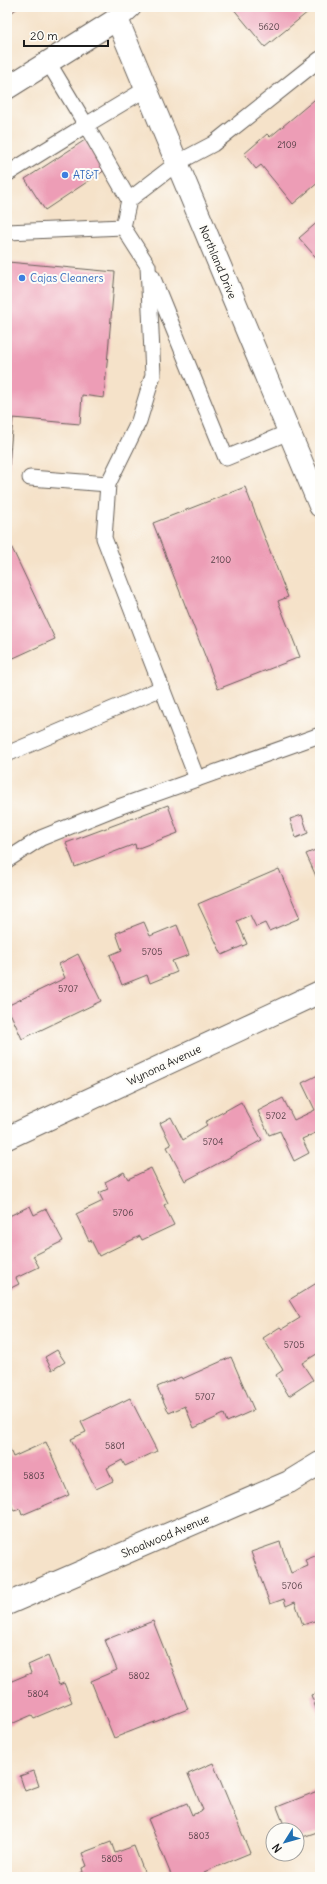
<svg xmlns="http://www.w3.org/2000/svg" width="327" height="1884" viewBox="0 0 327 1884" font-family="Delius,sans-serif">
<rect width="100%" height="100%" fill="#fdfcf7"/>
<filter id="ink" filterUnits="userSpaceOnUse"><feTurbulence type="fractalNoise" baseFrequency=".025" numOctaves="2"/><feDisplacementMap in="SourceGraphic" scale="8" xChannelSelector="R" yChannelSelector="G"/><feConvolveMatrix kernelMatrix="1 2 1 2 8 2 1 2 1" color-interpolation-filters="sRGB"/></filter>
<filter id="wash" filterUnits="userSpaceOnUse"><feTurbulence type="fractalNoise" baseFrequency=".012" numOctaves="4" result="noise"/><feDisplacementMap in="SourceGraphic" scale="16" xChannelSelector="R" yChannelSelector="G"/><feGaussianBlur stdDeviation="0.9" result="paint"/><feColorMatrix in="noise" values="0 0 0 0 0 0 0 0 0 0 0 0 0 0 0 0 0 1.4 0 .05"/><feComposite in="paint" operator="in"/></filter>
<g filter="url(#wash)">
<rect width="100%" height="100%" fill="#f5e2c9"/>
<g id="blocks">
<g fill="#ed9db6">
<path d="M7,7h12l-12,9z"/>
<path d="M232,7h82l-49,40z"/>
<path d="M320,95v86l-27,23 -32,-39 -5,4 -12,-15 23,-20 3,3z"/>
<path d="M85,140l20,30 -60,40 -20,-31z"/>
<path d="M320,220v42l-21,-24z"/>
<path d="M8,262l107,10 -11,126 -22,-3 -2,29 -67,-6 -5,61z"/>
<path d="M245,487l43,110 -10,4 22,56 -82,32 -65,-166z"/>
<path d="M7,545l4,1 44,93 -48,22z"/>
<path d="M168,805l10,28 -42,16 -1,-5 -60,23 -9,-24z"/>
<path d="M302,815l6,18 -12,5 -6,-19z"/>
<path d="M320,848v37l-14,-31z"/>
<path d="M279,869l21,49 -31,13 -4,-8 -9,4 -6,-12 -13,6 10,23 -25,11 -24,-51z"/>
<path d="M144,922l6,14 27,-11 12,30 -17,6 5,11 -27,11 -3,-8 -25,10 -12,-30 12,-5 -6,-17z"/>
<path d="M78,954l23,47 -79,38 -15,-33 58,-28 -6,-14z"/>
<path d="M320,1074v57l-18,8 7,14 -15,8 -14,-30 -11,4 -11,-24 25,-13 11,22 21,-10 -13,-27z"/>
<path d="M241,1102l21,38 -77,41 -18,-34 4,-2 -11,-22 11,-6 12,23 24,-15 -2,-3z"/>
<path d="M151,1168l17,35 -4,2 10,20 -32,15 -2,-4 -41,20 -8,-16 -2,1 -13,-27 27,-13 -4,-8 9,-4 -3,-7 19,-10 4,7z"/>
<path d="M30,1206l4,9 12,-6 17,32 -30,15 6,11 -23,11 3,6 -12,6v-73z"/>
<path d="M320,1281v71l-18,11 11,17 -24,16 -13,-21 7,-5 -20,-32 17,-11 2,2 18,-11 -11,-18z"/>
<path d="M57,1350l8,12 -13,8 -7,-13z"/>
<path d="M231,1357l23,53 -27,12 -3,-8 -30,14 -9,-22 -16,7 -12,-26 24,-10 1,2z"/>
<path d="M130,1398l27,53 -32,15 -3,-6 -15,8 6,13 -17,8 -25,-50 15,-7 -5,-10z"/>
<path d="M46,1442l23,53 -47,20 -2,-6 -6,2 -7,-15v-53l6,14z"/>
<path d="M280,1542l11,31 17,-7 -3,-6 15,-6v65l-17,6 -8,-23 -9,4 -2,-7 -14,5 -19,-52z"/>
<path d="M153,1621l35,88 -74,29 -23,-57 26,-11 -12,-30z"/>
<path d="M48,1656l11,29 5,-2 8,19 -38,16 -2,-3 -23,10 -2,-5v-37l24,-10 -3,-8z"/>
<path d="M320,1692v27l-9,-24z"/>
<path d="M213,1763l37,90 -46,19 2,5h-34l-24,-58 39,-16 5,12 11,-5 -15,-36z"/>
<path d="M34,1771l5,15 -14,5 -5,-15z"/>
<path d="M320,1790v35l-2,1 2,5 -23,8v-9h-11l-9,-23z"/>
<path d="M111,1842l4,11 19,-7 12,31h-77l14,-5 -1,-4 5,-2 -5,-13z"/>
</g>
</g>
</g>
<g filter="url(#ink)">
<use href="#blocks" fill-opacity="0" stroke="#686159" stroke-width="1"/>
<g fill="none" stroke-linecap="round" stroke-linejoin="round">
<g stroke="#686159" stroke-width="17">
<g id="service">
<path d="M48,62l38,63 60,-36"/>
<path d="M7,174l79,-49 43,75"/>
<path d="M7,232l116,-5"/>
<path d="M152,276l74,182 63,-26"/>
<path d="M30,478l78,6"/>
<path d="M7,754l155,-66"/>
<path d="M197,779l-93,-241 4,-54 31,-63 14,-46 -5,-109 -25,-39 6,-27 48,-37 36,-19 107,-85"/>
<path d="M7,860l34,-22 72,-29 207,-74"/>
</g>
</g>
<g stroke="#686159" stroke-width="24">
<g id="minor">
<path d="M117,19l203,487"/>
<path d="M7,1138l313,-146"/>
<path d="M7,1604l282,-122 31,-19"/>
</g>
</g>
<g stroke="#686159" stroke-width="24">
<path id="secondary" d="M7,88l110,-69 13,-12"/>
</g>
<use href="#service" stroke="#fff" stroke-width="15"/>
<use href="#minor" stroke="#fff" stroke-width="22"/>
<use href="#secondary" stroke="#fff" stroke-width="22"/>
</g>
</g>
<g fill="#3f7fe0" stroke="#fdfcf7" stroke-width="1.5">
<circle cx="65" cy="175" r="4"/>
<circle cx="22" cy="278" r="4"/>
</g>
<g text-anchor="middle" stroke-width="4" stroke-linejoin="round" paint-order="stroke">
<g font-size="9" fill="#503c42">
<text x="269" y="30">5620</text>
<text x="287" y="148">2109</text>
<text x="221" y="563">2100</text>
<text x="152" y="955">5705</text>
<text x="68" y="992">5707</text>
<text x="276" y="1119">5702</text>
<text x="213" y="1145">5704</text>
<text x="123" y="1216">5706</text>
<text x="294" y="1348">5705</text>
<text x="205" y="1400">5707</text>
<text x="115" y="1449">5801</text>
<text x="34" y="1479">5803</text>
<text x="292" y="1589">5706</text>
<text x="139" y="1679">5802</text>
<text x="38" y="1697">5804</text>
<text x="199" y="1839">5803</text>
<text x="112" y="1862">5805</text>
</g>
<g font-size="11" fill="#366cbe" stroke="#fdfcf7" text-anchor="start">
<text x="73" y="179">AT&amp;T</text>
<text x="30" y="282">Cajas Cleaners</text>
</g>
<g font-size="11" fill="#1c1c1c" stroke="#fdfcf7">
<text transform="translate(218 262) rotate(67)" y="4">Northland Drive</text>
<text transform="translate(164 1065) rotate(-25)" y="4">Wynona Avenue</text>
<text transform="translate(165 1536) rotate(-23)" y="4">Shoalwood Avenue</text>
</g>
</g>
<rect width="327" height="1884" fill="none" stroke="#fdfcf7" stroke-width="24"/>
<g transform="translate(285 1842) rotate(233)"><circle r="19" fill="#fdfcf7" stroke="#a3a29f"/>
<path d="M0-3L7 15L0 10L-7 15Z" fill="#1f6fb2"/>
<text y="-6" font-size="11" font-weight="bold" text-anchor="middle" fill="#1c1c1c">N</text>
</g>
<path d="M24 40v6h84v-6" fill="none" stroke="#1c1c1c" stroke-width="2"/>
<text x="30" y="40" font-size="12" fill="#1c1c1c" stroke="#fdfcf7" stroke-width="3" paint-order="stroke">20 m</text>
</svg>
